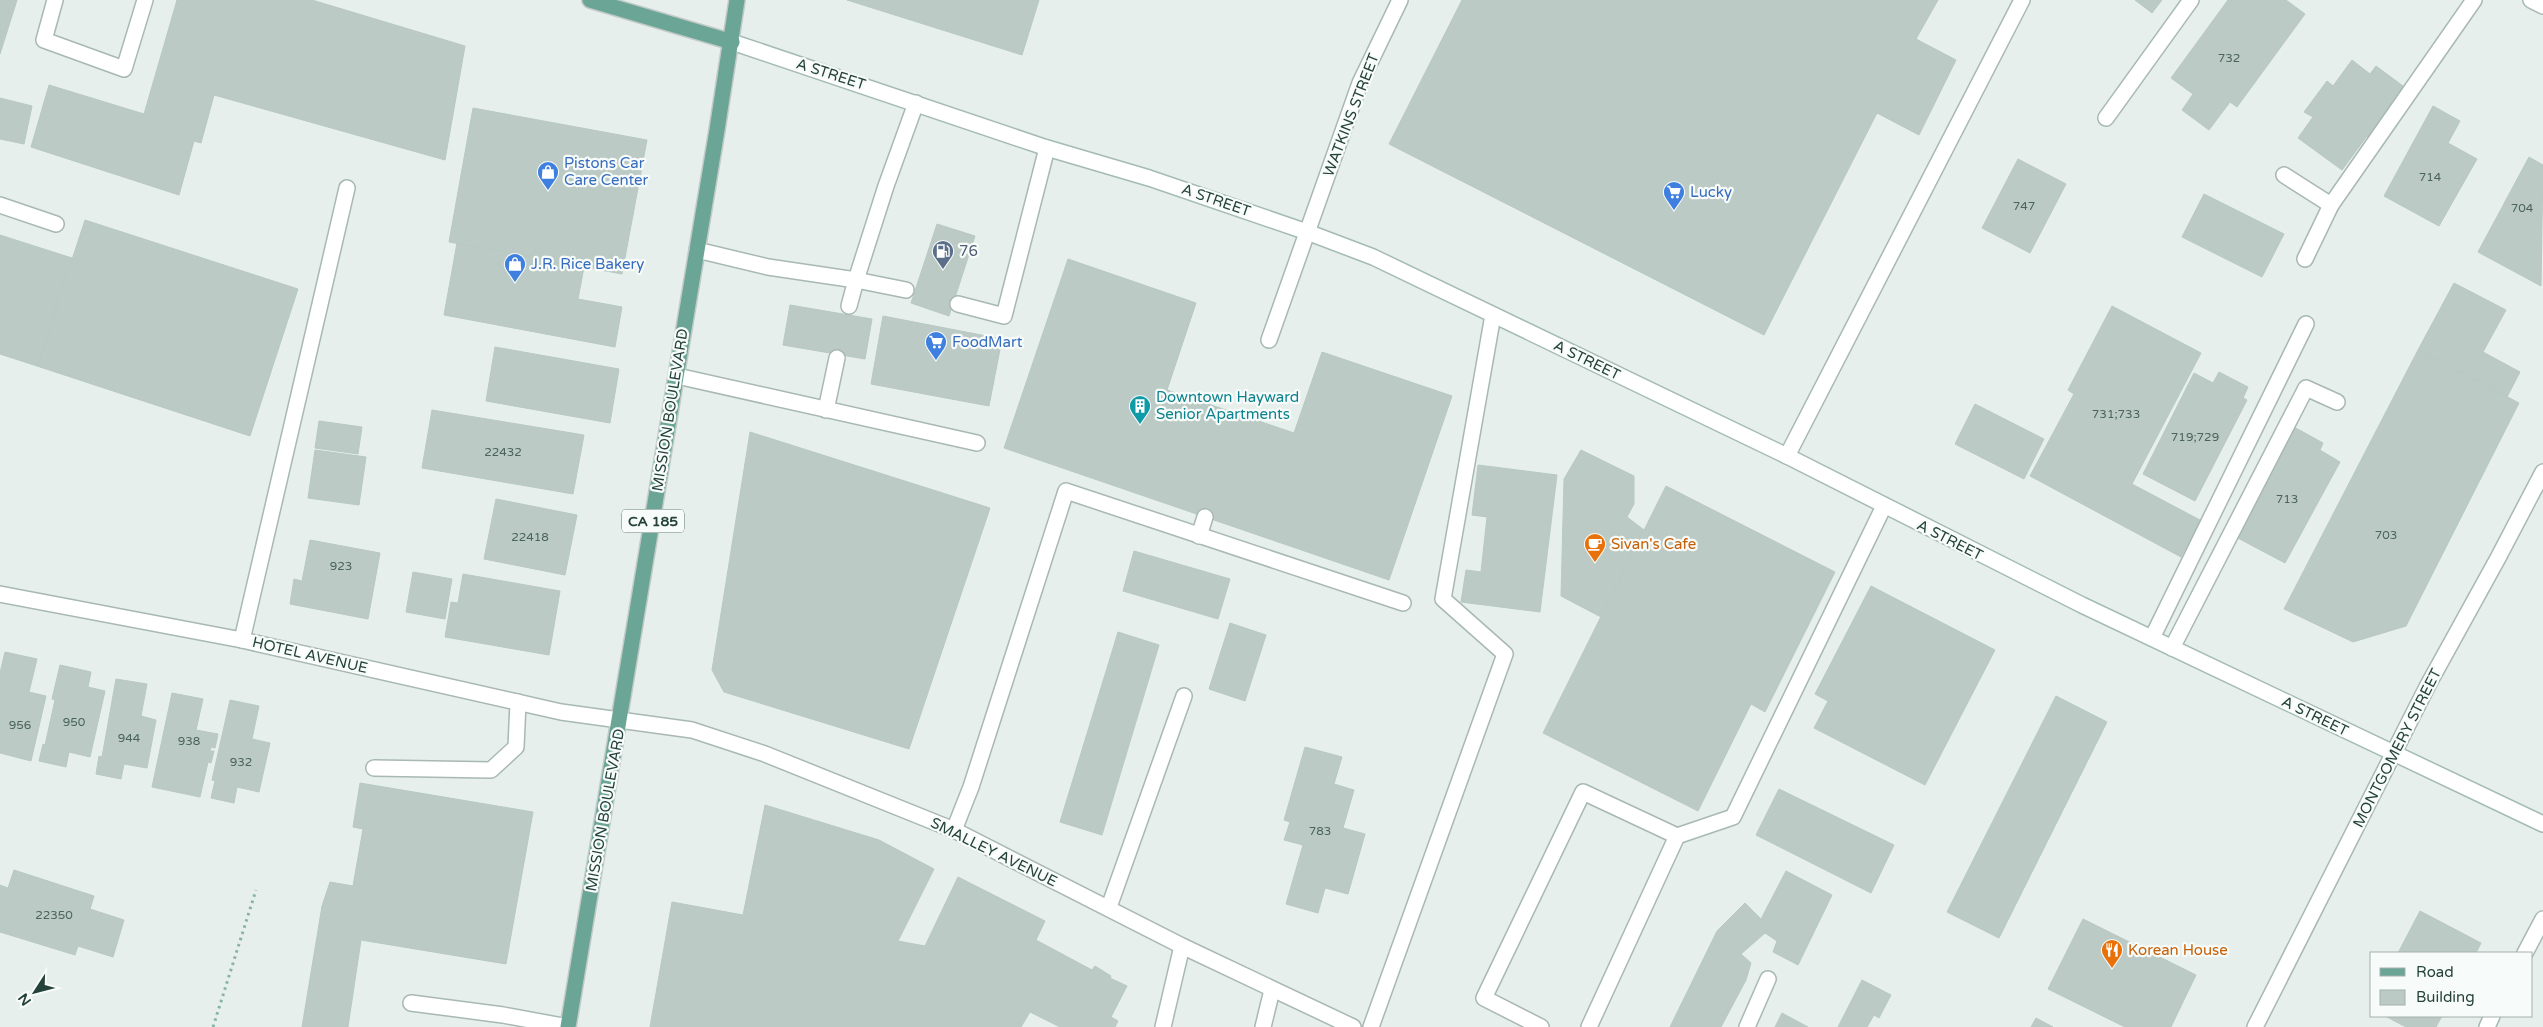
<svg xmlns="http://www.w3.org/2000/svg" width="2543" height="1027" viewBox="0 0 2543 1027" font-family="'Varela Round',sans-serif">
<rect width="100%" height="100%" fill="#e6efeb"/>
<g fill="#bbcac4" stroke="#b8c9c2">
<path d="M0,0h17l-17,54z"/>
<path d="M177,0h135l153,46 -20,114 -231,-65 -13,48 -7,-2 -15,54 -148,-48 18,-62 95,29z"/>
<path d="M847,0h192l-17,55z"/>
<path d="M1462,0h476l-22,39 40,21 -37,75 -42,-22 -113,222 -375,-191z"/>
<path d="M2135,0h27l-10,13z"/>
<path d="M2228,0h58l19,14 -68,93 -7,-5 -21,28 -27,-20 11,-16 -22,-16z"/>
<path d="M2352,60l18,14 6,-8 27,20 -20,29 5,3 -16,22 -5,-4 -25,34 -44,-32 15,-21 -9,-5 23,-31 6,5z"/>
<path d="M0,98l32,8 -8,38 -24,-5z"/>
<path d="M2433,106l27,15 -12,22 29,16 -38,67 -55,-30z"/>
<path d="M473,108l174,32 -25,134 -173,-32z"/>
<path d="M2529,157l14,8 -2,121 -63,-34z"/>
<path d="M2018,159l48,25 -36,69 -48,-25z"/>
<path d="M2204,194l80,40 -22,43 -80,-40z"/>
<path d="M85,220l213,69 -48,147 -213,-70z"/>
<path d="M937,224l38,12 -26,80 -38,-13z"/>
<path d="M0,235l72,23 -35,108 -37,-12z"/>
<path d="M457,243l127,24 -6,32 44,8 -7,40 -171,-32z"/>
<path d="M1068,259l128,44 -29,87 127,43 28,-81 130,44 -63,184 -385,-132z"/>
<path d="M2454,283l52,27 -23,42 37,20 -13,25 -89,-47z"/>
<path d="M790,305l82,14 -7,40 -82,-14z"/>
<path d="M2112,306l89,47 -69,131 68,36 -19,37 -151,-81 44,-82 -6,-4z"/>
<path d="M883,316l119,23 -13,67 -118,-22z"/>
<path d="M495,347l124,22 -9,54 -124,-22z"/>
<path d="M2418,350l101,53 -113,223 -53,16 -69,-33z"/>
<path d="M2219,372l29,15 -5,11 4,2 -52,101 -52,-27 51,-101 19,10z"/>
<path d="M1975,404l69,35 -20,40 -69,-35z"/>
<path d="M432,410l152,25 -11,59 -151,-26z"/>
<path d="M319,421l43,6 -4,27 -43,-6z"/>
<path d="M2294,427l29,16 -3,7 20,12 -55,101 -51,-27z"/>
<path d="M750,432l240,76 -81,241 -185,-57 -12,-22z"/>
<path d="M315,450l51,7 -7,48 -51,-7z"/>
<path d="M1581,450l53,26v28l-7,13 17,13 -43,87 -40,-21 3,-117z"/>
<path d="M1478,465l79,10 -17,137 -79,-10 5,-32 15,2 6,-55 -15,-2z"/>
<path d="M1666,486l169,86 -70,140 -14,-8 -53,107 -155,-78z"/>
<path d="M496,499l81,16 -12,60 -81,-16z"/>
<path d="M310,540l70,13 -12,66 -78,-15 4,-25 8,2z"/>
<path d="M1134,551l96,28 -12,40 -95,-28z"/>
<path d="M413,572l39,7 -7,40 -39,-7z"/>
<path d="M463,574l97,17 -11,64 -104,-18 6,-35 7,1z"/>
<path d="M1871,586l124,64 -70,135 -111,-57 14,-27 -13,-7z"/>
<path d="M1230,623l36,12 -21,66 -36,-12z"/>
<path d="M1118,632l41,13 -57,190 -42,-13z"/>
<path d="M5,652l32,7 -8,33 17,4 -15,65 -31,-8v-80z"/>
<path d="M60,665l31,7 -3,15 17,4 -15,66 -21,-5 -3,15 -27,-6 4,-17 2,1 10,-45 -3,-1z"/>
<path d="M116,679l31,5 -6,32 15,4 -9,48 -23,-4 -3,15 -25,-5 3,-18 3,1z"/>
<path d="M172,693l31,6 -7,31 22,4 -3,14 -4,-1 -1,4h4l-3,12 -3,-1 -8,35 -48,-10z"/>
<path d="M2056,696l51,26 -108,216 -52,-26z"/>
<path d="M230,700l29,6 -7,33 18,4 -11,49 -22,-5 -3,16 -23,-5 4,-17 -3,-1z"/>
<path d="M1305,747l37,10 -8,27 20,6 -11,38 22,6 -17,60 -23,-6 -7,25 -32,-9 17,-59 -19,-5 6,-18 -6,-2z"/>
<path d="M360,783l173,29 -27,152 -145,-24 -13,87h-46l20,-121 8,-24 23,4 10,-57 -10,-2z"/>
<path d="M1779,789l115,56 -23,48 -115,-58z"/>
<path d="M765,805l114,35 55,29 -36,72 27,5 33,-69 87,44 -9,19 56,30 3,-4 16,10 -1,2 17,8 -16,31 7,4 -3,6h-55l-30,-15 -9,15h-371l22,-125 71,13z"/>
<path d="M14,870l80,26 -4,13 34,11 -11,37 -35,-11 -3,9 -75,-23v-47l8,3z"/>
<path d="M1786,871l46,24 -34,70 -25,-13 4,-11 -12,-8 -24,21 10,9 -5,17 -25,47h-51l47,-96 28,-28 16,16z"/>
<path d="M2420,911l61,32 -5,10h-78z"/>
<path d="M2083,919l113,56 -25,52h-46l-77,-38z"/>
<path d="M1862,980l29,15 -12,23 -5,-3 -7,12h-29z"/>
<path d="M1782,1013l26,14h-33z"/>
<path d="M2385,1016h57l-6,11h-30z"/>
<path d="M2036,1018l17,9h-22z"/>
</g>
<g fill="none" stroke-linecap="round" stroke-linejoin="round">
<g stroke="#a8b8b2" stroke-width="18">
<g id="lane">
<path d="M55,0l-11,40 80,29 21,-69"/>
<path d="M2106,118l85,-118"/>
<path d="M2284,175l47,30 143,-205"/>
<path d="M0,205l56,19"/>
<path d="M697,250l71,17 88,13 30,-94 30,-83"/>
<path d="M2305,259l26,-54"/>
<path d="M958,304l46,12 43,-168"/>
<path d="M849,306l7,-26 50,10"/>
<path d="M1269,340l91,-257 40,-83"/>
<path d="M677,376l300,67"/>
<path d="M826,410l11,-52"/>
<path d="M1787,456l235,-456"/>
<path d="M1199,536l6,-19"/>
<path d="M2152,638l154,-314"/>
<path d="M242,640l105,-452"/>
<path d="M2172,648l134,-260 31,14"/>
<path d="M374,768l117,2 25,-23 2,-45"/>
<path d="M954,830l17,-43 95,-296 337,112"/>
<path d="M1677,836l56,-19 151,-311"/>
<path d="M1109,907l75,-211"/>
<path d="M2525,953l18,-34"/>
<path d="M411,1003l92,12 65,12"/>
<path d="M1263,1027l9,-37"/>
<path d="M1371,1027l134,-373 -62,-55 50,-284"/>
<path d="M1541,1027l-57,-29 99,-206 94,44 -88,191"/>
<path d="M1747,1027l21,-48"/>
<path d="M2487,1027l5,-11"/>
</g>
</g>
<g stroke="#a8b8b2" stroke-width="18">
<g id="street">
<path d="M2531,0l12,6"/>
<path d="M0,594l242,46 319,72 131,18 73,24 189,76 228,116 171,81"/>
<path d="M1163,1027l19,-81"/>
<path d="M2255,1027l173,-342 70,-127 45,-86"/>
</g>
</g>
<g stroke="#a4bbb3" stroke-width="18">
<path id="secondary" d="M732,42l315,106 102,30 158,54 66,25 414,199 295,149 461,219"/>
</g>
<g stroke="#c2cac8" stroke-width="18">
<g id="primary">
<path d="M590,0l142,42"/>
<path d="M568,1027l149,-897 20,-130"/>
</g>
</g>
<path stroke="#86b3a5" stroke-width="3" stroke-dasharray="2.5 4" stroke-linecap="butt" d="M213,1027l43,-137"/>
<use href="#lane" stroke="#fff" stroke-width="15"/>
<use href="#street" stroke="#fff" stroke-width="15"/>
<use href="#secondary" stroke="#fff" stroke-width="15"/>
<use href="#primary" stroke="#6aa596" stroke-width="15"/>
</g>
<defs>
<g id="shop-pin" transform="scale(1.125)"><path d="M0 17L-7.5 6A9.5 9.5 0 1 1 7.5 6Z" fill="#3f7fe0" stroke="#f7fbf9"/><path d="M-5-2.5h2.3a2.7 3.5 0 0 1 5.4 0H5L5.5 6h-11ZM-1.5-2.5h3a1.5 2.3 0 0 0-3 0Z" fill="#fff"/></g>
<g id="supermarket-pin" transform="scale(1.125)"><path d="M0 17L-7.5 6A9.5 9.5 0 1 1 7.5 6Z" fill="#3f7fe0" stroke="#f7fbf9"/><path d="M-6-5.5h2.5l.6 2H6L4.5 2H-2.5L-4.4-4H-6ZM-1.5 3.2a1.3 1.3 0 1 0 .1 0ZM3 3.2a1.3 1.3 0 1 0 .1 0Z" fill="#fff"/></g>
<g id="fuel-pin" transform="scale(1.125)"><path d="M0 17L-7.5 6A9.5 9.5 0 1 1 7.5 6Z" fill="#5c6f8a" stroke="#f7fbf9"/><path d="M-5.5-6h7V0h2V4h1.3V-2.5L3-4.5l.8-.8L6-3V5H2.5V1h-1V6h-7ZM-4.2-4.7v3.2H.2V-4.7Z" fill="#fff"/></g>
<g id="building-pin" transform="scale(1.125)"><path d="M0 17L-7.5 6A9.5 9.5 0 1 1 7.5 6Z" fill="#0f9aa8" stroke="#f7fbf9"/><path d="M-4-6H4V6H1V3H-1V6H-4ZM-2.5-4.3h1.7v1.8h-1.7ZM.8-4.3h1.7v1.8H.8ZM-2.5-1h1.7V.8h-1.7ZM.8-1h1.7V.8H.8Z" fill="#fff"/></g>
<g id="cafe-pin" transform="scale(1.125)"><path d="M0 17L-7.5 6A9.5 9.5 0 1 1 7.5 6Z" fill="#e8710a" stroke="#f7fbf9"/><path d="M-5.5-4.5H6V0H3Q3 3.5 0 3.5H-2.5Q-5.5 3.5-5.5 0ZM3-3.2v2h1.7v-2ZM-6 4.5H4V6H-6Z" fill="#fff"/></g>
<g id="restaurant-pin" transform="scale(1.125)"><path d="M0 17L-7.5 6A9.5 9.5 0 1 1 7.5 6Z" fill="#e8710a" stroke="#f7fbf9"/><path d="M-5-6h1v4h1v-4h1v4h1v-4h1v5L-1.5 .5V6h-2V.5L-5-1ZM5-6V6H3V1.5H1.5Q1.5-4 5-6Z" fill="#fff"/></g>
</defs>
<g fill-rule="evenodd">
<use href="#shop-pin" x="548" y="172"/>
<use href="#supermarket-pin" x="1674" y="192"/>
<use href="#fuel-pin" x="943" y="251"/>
<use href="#shop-pin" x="515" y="264"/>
<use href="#supermarket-pin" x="936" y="342"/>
<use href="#building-pin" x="1140" y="406"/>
<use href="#cafe-pin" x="1595" y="544"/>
<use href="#restaurant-pin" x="2112" y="950"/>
</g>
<g text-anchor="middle" stroke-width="4.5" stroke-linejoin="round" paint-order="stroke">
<g font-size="12" fill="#4a645c">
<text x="2229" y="62">732</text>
<text x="2430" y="181">714</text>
<text x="2024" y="210">747</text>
<text x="2522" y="212">704</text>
<text x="2116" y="418">731;733</text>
<text x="2195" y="441">719;729</text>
<text x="503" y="456">22432</text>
<text x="2287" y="503">713</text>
<text x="2386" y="539">703</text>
<text x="530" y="541">22418</text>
<text x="341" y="570">923</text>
<text x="74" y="726">950</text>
<text x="20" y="729">956</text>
<text x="129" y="742">944</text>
<text x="189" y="745">938</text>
<text x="241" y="766">932</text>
<text x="1320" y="835">783</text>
<text x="54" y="919">22350</text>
</g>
<rect fill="#f7fbf9" stroke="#637a73" stroke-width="1" x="622" y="509.5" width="62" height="23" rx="4"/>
<g font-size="14" font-weight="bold" fill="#24423a">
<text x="653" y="526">CA 185</text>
</g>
<g font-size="15" fill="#24423a" stroke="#f7fbf9">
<text transform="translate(831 74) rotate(18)" y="5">A STREET</text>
<text transform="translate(1351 115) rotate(-69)" y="5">WATKINS STREET</text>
<text transform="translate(1216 200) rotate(19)" y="5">A STREET</text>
<text transform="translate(1587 360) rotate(26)" y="5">A STREET</text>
<text transform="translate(670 410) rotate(-81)" y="5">MISSION BOULEVARD</text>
<text transform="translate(1950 540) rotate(27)" y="5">A STREET</text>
<text transform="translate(310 655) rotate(13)" y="5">HOTEL AVENUE</text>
<text transform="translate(2315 716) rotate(26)" y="5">A STREET</text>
<text transform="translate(2397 748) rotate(-63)" y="5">MONTGOMERY STREET</text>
<text transform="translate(605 810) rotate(-80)" y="5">MISSION BOULEVARD</text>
<text transform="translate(994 852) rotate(26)" y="5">SMALLEY AVENUE</text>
</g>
<g font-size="15" fill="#366cbe" stroke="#f7fbf9" text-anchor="start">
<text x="564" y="168">Pistons Car<tspan x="564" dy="17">Care Center</tspan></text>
<text x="1690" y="197">Lucky</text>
<text x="531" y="269">J.R. Rice Bakery</text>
<text x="952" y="347">FoodMart</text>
</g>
<g font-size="15" fill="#4e5e75" stroke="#f7fbf9" text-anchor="start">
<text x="959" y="256">76</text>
</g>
<g font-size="15" fill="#0d838f" stroke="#f7fbf9" text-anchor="start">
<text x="1156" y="402">Downtown Hayward<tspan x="1156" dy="17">Senior Apartments</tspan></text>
</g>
<g font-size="15" fill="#c56008" stroke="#f7fbf9" text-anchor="start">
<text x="1611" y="549">Sivan's Cafe</text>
<text x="2128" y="955">Korean House</text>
</g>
</g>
<rect x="2370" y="952" width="162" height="65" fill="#f7fbf9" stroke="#a3b1ad"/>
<rect x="2380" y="968" width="25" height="8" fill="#6aa596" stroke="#a3b1ad"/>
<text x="2416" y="977" font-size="15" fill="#24423a">Road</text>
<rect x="2380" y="990" width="25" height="15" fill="#bbcac4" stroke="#a3b1ad"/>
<text x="2416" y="1002" font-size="15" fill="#24423a">Building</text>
<g transform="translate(35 992) rotate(234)" stroke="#f7fbf9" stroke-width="4" paint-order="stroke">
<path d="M0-4L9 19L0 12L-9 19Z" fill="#24423a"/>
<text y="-8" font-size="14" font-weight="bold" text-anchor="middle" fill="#24423a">N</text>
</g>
</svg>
